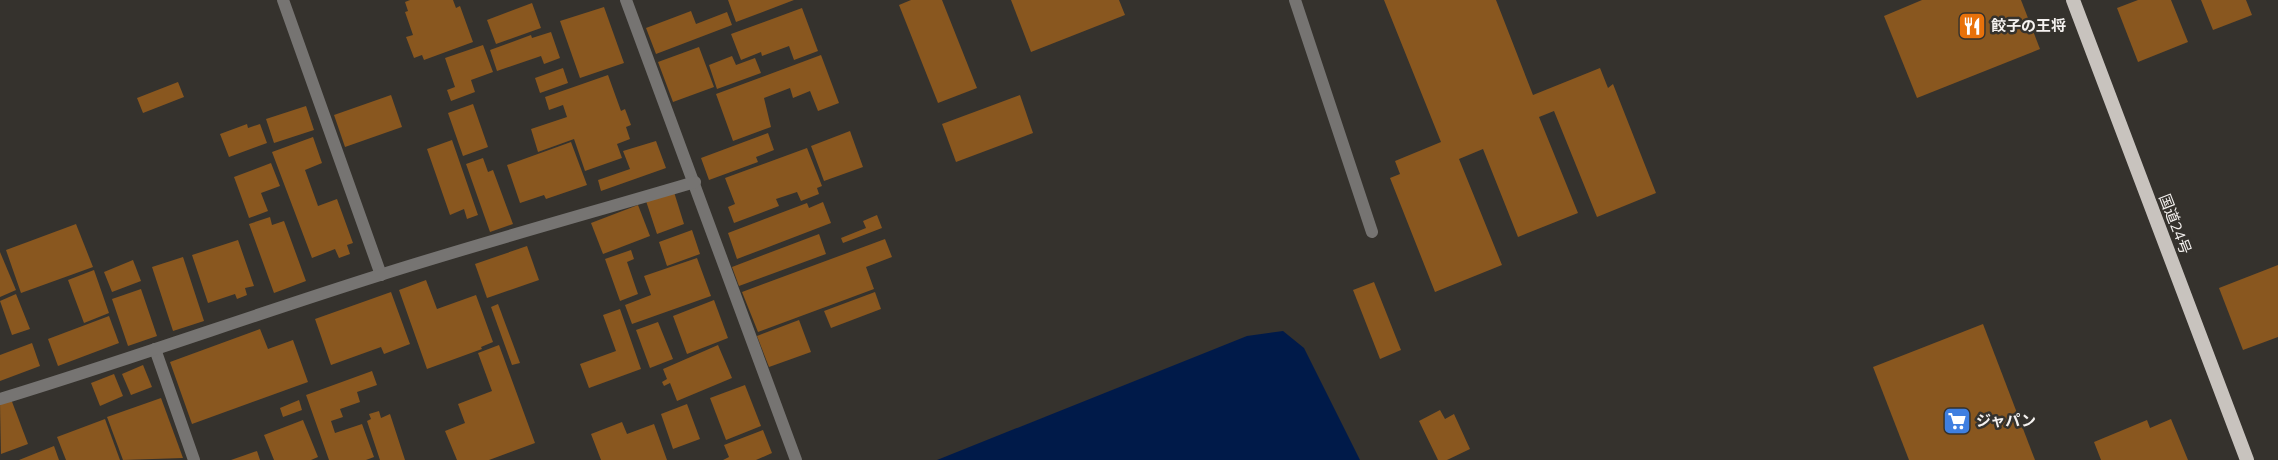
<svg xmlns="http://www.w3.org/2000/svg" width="2278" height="460" viewBox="0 0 2278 460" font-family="Mulish,'Noto Sans JP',sans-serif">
<rect width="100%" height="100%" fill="#35322d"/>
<path fill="#001a49" d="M1283,331l21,17 56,112h-423l310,-124z"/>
<g fill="#89571f">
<path d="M410,0h43l3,8 4,-2 13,36 -49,18 -2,-5 -8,3 -8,-21 7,-2 -8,-23 3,-1 -3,-9z"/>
<path d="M728,0h66l-58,22z"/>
<path d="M911,0h31l35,88 -39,15 -39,-98z"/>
<path d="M1011,0h108l6,15 -94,37z"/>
<path d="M1384,0h112l37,95 67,-27 8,20 5,-4 43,109 -59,24 -43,-106 -15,6 39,96 -60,24 -35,-88 -24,10 43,106 -67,27 -45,-114 10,-4 -5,-13 46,-19z"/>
<path d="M1922,0h99l19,49 -123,49 -33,-82z"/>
<path d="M2138,0h33l17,42 -50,20 -21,-54z"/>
<path d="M2201,0h45l6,15 -39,15z"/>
<path d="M532,3l9,25 -45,16 -9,-24z"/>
<path d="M604,7l20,56 -44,15 -20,-57z"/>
<path d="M802,8l16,43 -24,9 -5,-14 -27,10 -1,-4 -20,8 -10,-26z"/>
<path d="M691,11l5,13 31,-12 5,13 -76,29 -10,-26z"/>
<path d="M551,32l9,26 -16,6 -3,-8 -44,15 -7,-21 41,-15 1,3z"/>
<path d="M483,45l10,27 -22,8 4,12 -24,9 -4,-11 8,-3 -10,-29z"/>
<path d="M699,47l15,40 -41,15 -15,-40z"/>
<path d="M821,55l18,48 -21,8 -8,-20 -17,7 -3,-10 -26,10 7,29 -38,14 -17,-47z"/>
<path d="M732,56l4,9 19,-7 6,15 -44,16 -8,-24z"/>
<path d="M563,68l5,15 -28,10 -5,-15z"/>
<path d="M608,75l13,36 4,-2 6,16 -5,2 4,12 -13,5 5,14 -37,13 -11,-32 -36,13 -7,-23 36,-12 -4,-12 -14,5 -4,-13z"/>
<path d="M178,82l6,15 -41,16 -6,-15z"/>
<path d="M391,95l11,32 -57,20 -11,-32z"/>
<path d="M1020,95l13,38 -77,29 -14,-38z"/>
<path d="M473,104l15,43 -25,9 -15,-43z"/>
<path d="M306,106l8,24 -40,13 -8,-24z"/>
<path d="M247,124l1,4 12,-4 7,19 -38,14 -9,-23z"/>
<path d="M850,131l13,36 -39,14 -13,-35z"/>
<path d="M768,133l6,17 -18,7 2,5 -49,18 -8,-22z"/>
<path d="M313,137l9,26 -17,7 13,36 19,-7 16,44 -6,2 3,9 -11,4 -4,-9 -23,9 -40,-106z"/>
<path d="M452,140l26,75 -11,4 -3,-10 -14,6 -23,-66z"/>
<path d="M656,141l10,27 -65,23 -3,-11 32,-11 -7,-18z"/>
<path d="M571,142l16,43 -41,14 -2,-4 -24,8 -13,-38z"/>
<path d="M807,148l15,38 -5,2 2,6 -18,7 -4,-9 -21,7 3,7 -45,17 -6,-16 7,-3 -10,-26z"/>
<path d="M483,158l5,14 5,-2 20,54 -23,8 -24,-68z"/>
<path d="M271,163l9,23 -19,7 7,18 -19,7 -15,-41z"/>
<path d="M674,192l10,32 -27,10 -11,-33z"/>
<path d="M823,202l8,21 -94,36 -9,-26 79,-30 2,5z"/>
<path d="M638,205l12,31 -47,18 -12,-31z"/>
<path d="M877,215l5,13 -39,15 -2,-5 25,-10 -3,-7z"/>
<path d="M270,217l2,8 12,-4 22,60 -32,12 -25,-69z"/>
<path d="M76,224l17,43 -72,26 -15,-43z"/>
<path d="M692,230l8,24 -33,12 -8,-24z"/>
<path d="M819,234l7,20 -87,32 -7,-19z"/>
<path d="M885,239l7,18 -26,10 8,22 -116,43 -16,-40z"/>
<path d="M238,240l16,46 -9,2 2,7 -10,4 -2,-5 -27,9 -16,-48z"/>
<path d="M527,246l12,34 -52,18 -12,-34z"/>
<path d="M631,250l3,9 -7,3 11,32 -18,7 -15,-42z"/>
<path d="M0,252l16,38 -16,7z"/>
<path d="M183,257l21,64 -31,10 -21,-64z"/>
<path d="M697,258l14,38 -79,28 -7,-19 26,-10 -7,-19z"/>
<path d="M133,260l8,21 -29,11 -8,-20z"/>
<path d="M2278,265v72l-35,13 -24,-62z"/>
<path d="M94,270l15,43 -25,10 -16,-43z"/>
<path d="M426,280l11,29 39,-14 17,47 -12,5 1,2 -55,20 -28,-79z"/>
<path d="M1374,282l27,68 -21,9 -27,-69z"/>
<path d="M141,289l16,47 -29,10 -16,-47z"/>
<path d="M391,292l19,52 -26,10 -3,-7 -50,18 -16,-46z"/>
<path d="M875,292l6,17 -50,19 -7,-17z"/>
<path d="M16,294l14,35 -18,6 -12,-34z"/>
<path d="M714,300l14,38 -41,16 -14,-38z"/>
<path d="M498,304l22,59 -8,2 -21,-58z"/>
<path d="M620,309l21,60 -52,19 -9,-24 36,-13 -13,-36z"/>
<path d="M109,316l10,27 -61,23 -10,-27z"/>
<path d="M799,320l12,32 -42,15 -12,-31z"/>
<path d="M658,322l15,37 -23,9 -14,-38z"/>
<path d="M1983,324l52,136h-126l-36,-93z"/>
<path d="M260,329l8,20 25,-9 15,42 -116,42 -22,-62z"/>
<path d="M32,343l8,23 -40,15v-26z"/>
<path d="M499,345l36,98 -46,17h-32l-12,-29 20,-8 -7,-19 34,-13 -14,-38z"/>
<path d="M718,345l14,33 -55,23 -7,-18 -6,3 -2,-4 5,-3 -4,-10z"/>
<path d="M143,365l9,22 -21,8 -9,-21z"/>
<path d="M372,371l5,14 -20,7 3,10 -20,7 3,8 -12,4 4,12 27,-9 12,33 -8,3h-37l-23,-65z"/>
<path d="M114,374l9,22 -23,10 -9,-23z"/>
<path d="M745,385l16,41 -35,14 -16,-42z"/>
<path d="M161,398l22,60 -60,2 -16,-43z"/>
<path d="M11,399l17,45 -27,10 -1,-51z"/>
<path d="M299,400l3,10 -19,7 -3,-9z"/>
<path d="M687,404l13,35 -27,10 -12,-35z"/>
<path d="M1440,410l5,9 9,-5 16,35 -23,11h-9l-19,-39z"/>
<path d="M379,411l2,7 9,-4 15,46h-25l-13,-39 4,-2 -2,-5z"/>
<path d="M105,419l15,41h-54l-9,-23z"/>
<path d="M2171,419l17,41h-87l-7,-18 53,-22 3,8z"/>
<path d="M303,420l15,37 -7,3h-37l-10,-25z"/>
<path d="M622,422l5,12 27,-10 13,36h-66l-10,-26z"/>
<path d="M763,430l9,23 -16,7h-33l6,-3 -5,-12z"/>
<path d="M54,446l5,14h-40z"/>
<path d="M257,451l3,9h-29z"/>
</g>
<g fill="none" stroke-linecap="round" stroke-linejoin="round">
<g stroke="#767472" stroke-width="12">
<path d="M283,0l98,275"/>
<path d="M626,0l170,460"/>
<path d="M1295,0l77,232"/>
<path d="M155,349l39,111"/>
<path d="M0,399c128,-39 253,-84 380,-124 104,-33 210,-62 315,-93"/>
</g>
<path stroke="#c8c3be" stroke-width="14" d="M2073,0l174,460"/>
</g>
<defs>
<g id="restaurant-square" transform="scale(1.4375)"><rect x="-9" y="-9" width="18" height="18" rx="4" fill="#e8710a" stroke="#35322d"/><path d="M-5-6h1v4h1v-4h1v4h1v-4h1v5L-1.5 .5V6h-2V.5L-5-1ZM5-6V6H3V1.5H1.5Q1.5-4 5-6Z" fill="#fff"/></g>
<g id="supermarket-square" transform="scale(1.4375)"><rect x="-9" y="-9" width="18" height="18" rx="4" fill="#3f7fe0" stroke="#35322d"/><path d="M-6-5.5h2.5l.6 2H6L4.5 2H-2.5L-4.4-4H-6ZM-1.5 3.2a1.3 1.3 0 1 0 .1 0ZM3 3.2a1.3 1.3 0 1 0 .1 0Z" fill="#fff"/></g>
</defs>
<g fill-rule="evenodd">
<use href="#restaurant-square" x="1972" y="26"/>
<use href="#supermarket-square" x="1957" y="421"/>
</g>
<g text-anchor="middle" stroke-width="5" stroke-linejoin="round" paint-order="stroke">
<g font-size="15" font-weight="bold" fill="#f5f2f0" stroke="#35322d" text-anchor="start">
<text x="1991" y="31">餃子の王将</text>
<text x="1976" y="426">ジャパン</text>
</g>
<g font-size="15" fill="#f5f2f0" stroke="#35322d">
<text transform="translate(2175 224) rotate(69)" y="5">国道24号</text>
</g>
</g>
</svg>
